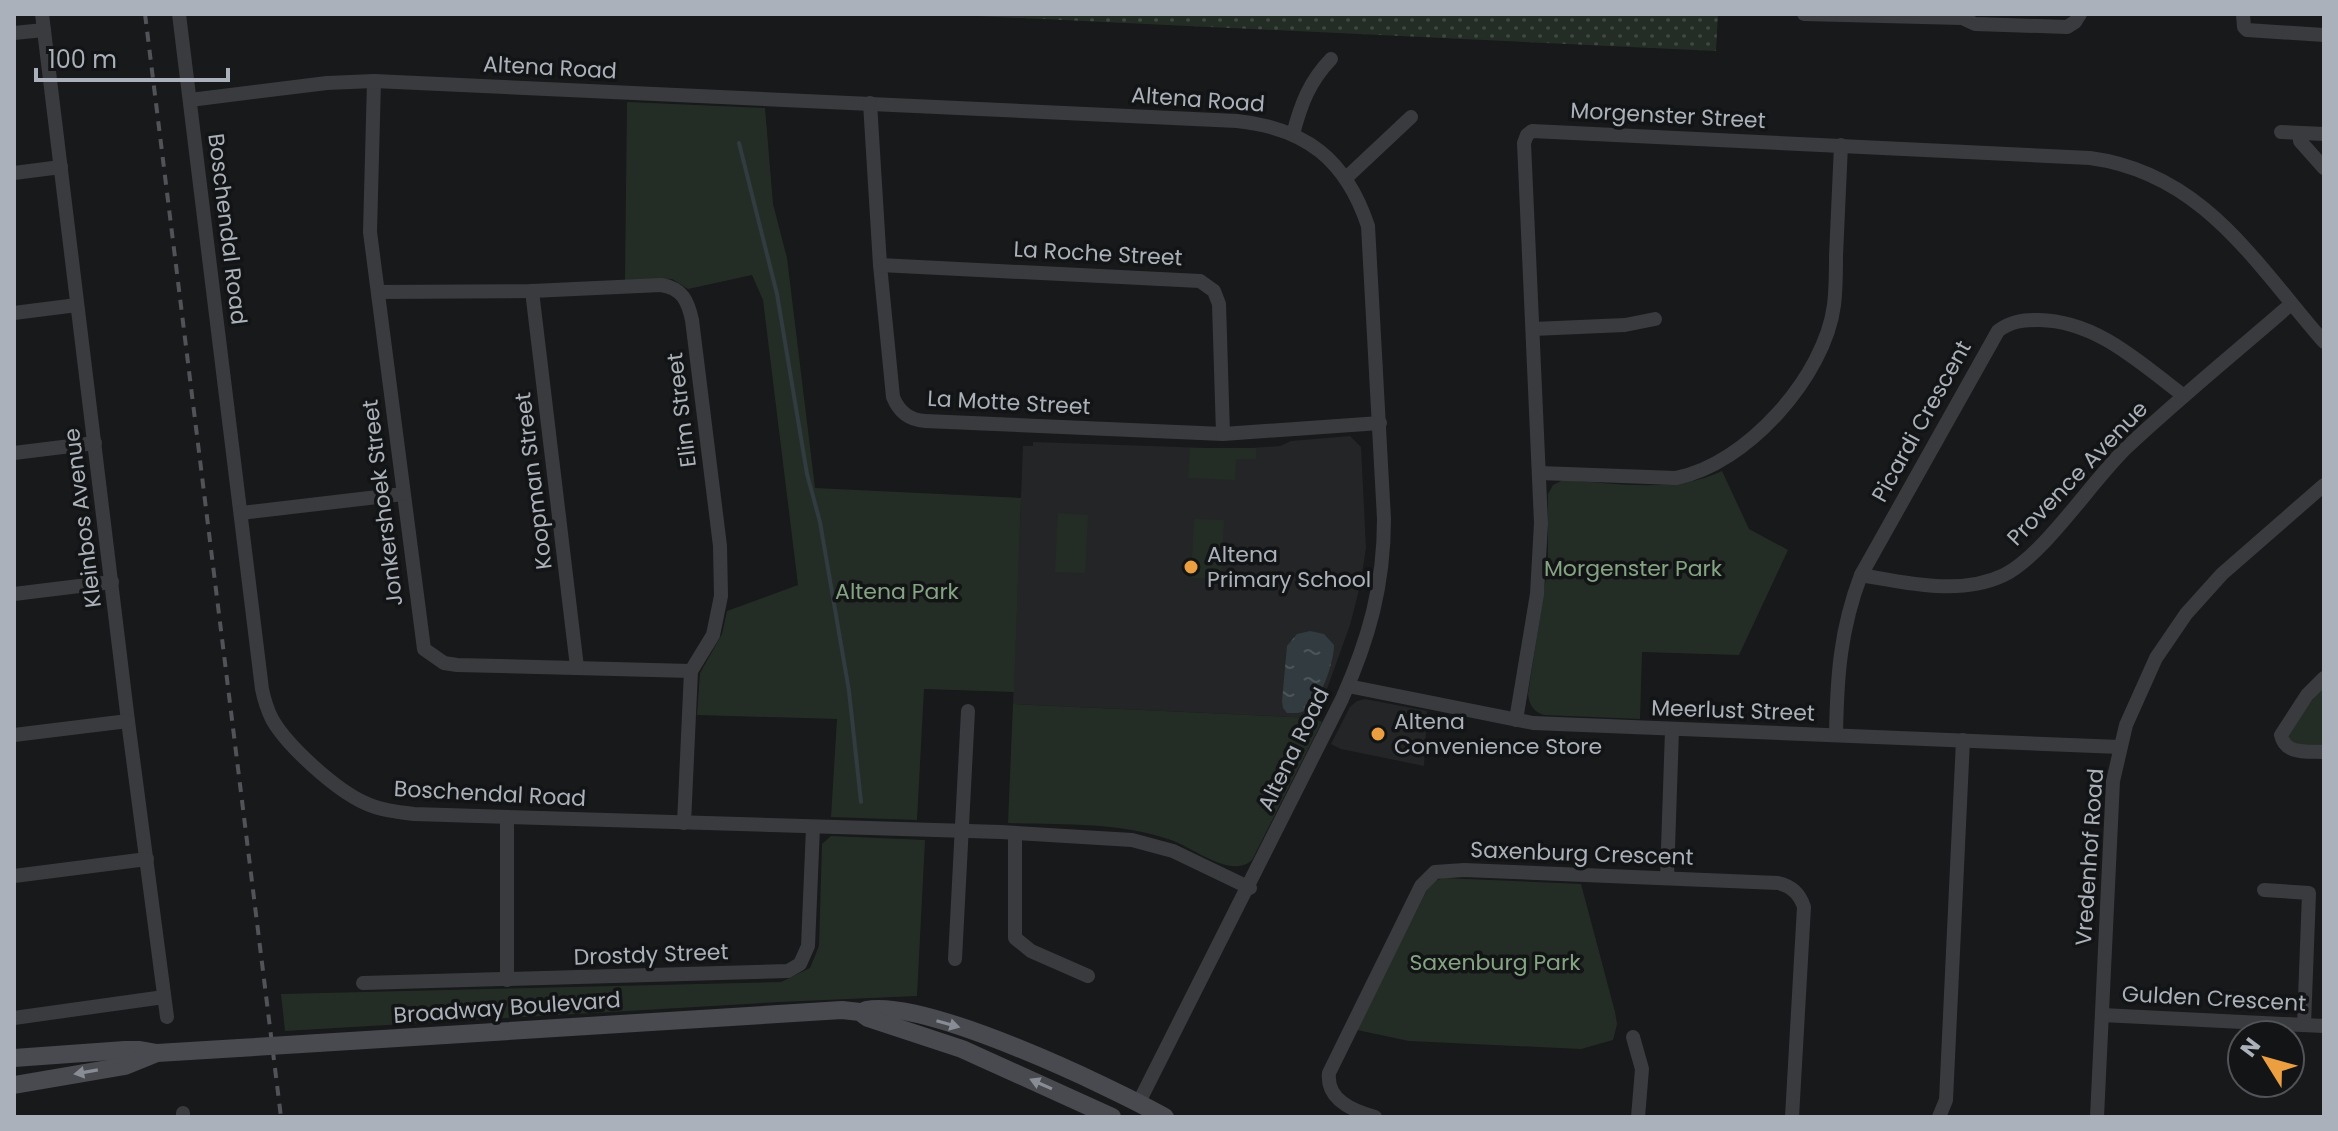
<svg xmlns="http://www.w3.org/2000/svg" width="2338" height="1131" viewBox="0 0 2338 1131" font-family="Poppins,sans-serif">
<defs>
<pattern id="grass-dots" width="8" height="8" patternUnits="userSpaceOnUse" patternTransform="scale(2)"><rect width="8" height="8" fill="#242d25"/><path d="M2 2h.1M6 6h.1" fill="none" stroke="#414943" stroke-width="1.8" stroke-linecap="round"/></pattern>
<pattern id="water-ripples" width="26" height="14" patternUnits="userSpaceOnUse" patternTransform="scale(2)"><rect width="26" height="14" fill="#313b40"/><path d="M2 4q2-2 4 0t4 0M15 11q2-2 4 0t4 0" fill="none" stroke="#4c555a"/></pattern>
</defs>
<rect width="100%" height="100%" fill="#18191a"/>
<g fill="#242527">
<path d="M1350,436l11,11 5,101 -6,38 -10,39 -23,64 -14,29 -300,-14 10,-258h10v-4l204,7 43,-3 11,-5z"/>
<path d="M1365,699l62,12 -3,55 -83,-17 -10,-5 19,-37 7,-6z"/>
</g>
<path fill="url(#grass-dots)" d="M936,14h782l-2,37z"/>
<g fill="#242d25">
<path d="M627,102l138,6 8,96 14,54 28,230 206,10 -7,194 -90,-3 -7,131 -86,-3 6,-98 -140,-4 3,-42 22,-39 5,-23 71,-26 -35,-285 -11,-25 -64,14 -16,-10 -47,1z"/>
<path d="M1190,448h66v11h-20l-1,21 -47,-2z"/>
<path d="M1722,471l27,58 39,21 -49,105 -97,-3 -2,67 -96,-4c-10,-3 -15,-10 -16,-21l20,-129v-71l5,-9 10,-5c52,3 111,14 159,-9z"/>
<path d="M1058,513l30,2 -3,58 -30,-1z"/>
<path d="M1194,519l30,1 -3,59 -30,-1z"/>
<path d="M2324,685v62l-26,-1 -9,-7 -1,-8z"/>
<path d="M1013,704l300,14 9,4 -70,138c-21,20 -60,-14 -84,-21 -49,-17 -108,-14 -160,-16z"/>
<path d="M831,836l94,4 -8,156 -138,6 -494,29 -4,-37 500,-12 29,-14 9,-22 3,-102z"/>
<path d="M1443,878l138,6 34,128 2,12 -4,16 -32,9 -172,-8 -52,-11 71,-142 7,-7z"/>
</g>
<path fill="url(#water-ripples)" d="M1310,631l14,3 10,11c0,17 -13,56 -28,65 -6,4 -11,3 -19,3l-4,-5 -1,-7 5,-55 10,-12z"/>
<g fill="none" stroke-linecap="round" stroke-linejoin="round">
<path stroke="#313b40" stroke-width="4" d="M739,143l38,151 30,180 13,48 29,169 12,111"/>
<g stroke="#3a3b3f" stroke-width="14">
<path d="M42,14l86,707 39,296"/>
<path d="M179,14l83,675c2,10 5,20 10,30 15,27 64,71 93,84 15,7 32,9 49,11l587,18 131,8 41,11 77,37"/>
<path d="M1804,14l158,4"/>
<path d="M1962,14v4l13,6 92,3 8,-5 5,-8"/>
<path d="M2243,14l1,13 3,3 77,5"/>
<path d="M14,33l30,-3"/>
<path d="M374,81l-4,151 54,417 20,14 13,2 234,6"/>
<path d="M190,100l137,-17 47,-2 863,40c69,7 109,39 131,105l16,293c0,66 -15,120 -42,180l-203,403"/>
<path d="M870,103l10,162 13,132c6,15 16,23 32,24l298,13 157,-11"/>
<path d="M2281,132l43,2"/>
<path d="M2299,133l1,8 24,27"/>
<path d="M1293,134c8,-30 16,-52 38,-75"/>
<path d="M14,173l47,-6"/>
<path d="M1346,178l65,-61"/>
<path d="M880,265l320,16 14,10 5,13 4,130"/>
<path d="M532,291l45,376"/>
<path d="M378,292l154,-1 129,-6c21,3 27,16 31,35l28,226 1,50 -8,39 -22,36 -7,152"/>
<path d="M14,313l63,-8"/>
<path d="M1533,329l92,-4 30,-6"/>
<path d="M14,453l81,-10"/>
<path d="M1539,473l137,5c70,-13 149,-102 158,-173 2,-16 2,-33 2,-49 2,-37 3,-74 5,-111"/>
<path d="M241,513l162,-19"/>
<path d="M1861,575c47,8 99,21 143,0 40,-20 87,-93 122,-127 53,-50 110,-96 165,-144"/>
<path d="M14,594l98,-12"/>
<path d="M2324,678l-17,17 -26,40c4,20 26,16 43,17"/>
<path d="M1348,686l185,37 587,24"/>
<path d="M1516,720l21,-126 4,-71 -17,-380 3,-8 5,-4 558,27c113,15 165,105 234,184"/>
<path d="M14,735l114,-14"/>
<path d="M1836,735c1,-58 4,-105 25,-160l137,-244c13,-10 25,-11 41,-11 58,1 101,43 145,76"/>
<path d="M1015,833v105l16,13 57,25"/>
<path d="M14,876l133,-17"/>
<path d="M1667,878l5,-148"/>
<path d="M2264,890l45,3 -5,132"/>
<path d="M955,959l13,-248"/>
<path d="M507,980v-163"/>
<path d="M363,983l425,-12 12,-7 8,-18 5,-119"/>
<path d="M2102,1015l222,11"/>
<path d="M14,1018l150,-21"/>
<path d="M1633,1037l9,32 -4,48"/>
<path d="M183,1113v4"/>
<path d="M1375,1117c-22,-6 -49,-17 -46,-44l92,-187 14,-14 29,-2 314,13c14,3 22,11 26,24l-12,210"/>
<path d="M1939,1117l7,-17 17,-360"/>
<path d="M2097,1117l16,-336 13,-56 30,-67 30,-44 36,-40 102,-89"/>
</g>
<g stroke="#484a4f" stroke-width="18">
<path d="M866,1010c59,-12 243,76 299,107"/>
<path d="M318,1043l524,-33 18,2 8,6 94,31 150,68"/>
<path d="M14,1058l111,-8h15l17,3 82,-5"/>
<path d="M14,1085l111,-19 32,-13"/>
</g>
<path stroke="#515358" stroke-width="4" stroke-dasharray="10 8" stroke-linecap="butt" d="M145,14l136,1103"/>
<path stroke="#484a4f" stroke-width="18" d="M239,1048l79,-5"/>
</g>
<defs><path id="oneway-solid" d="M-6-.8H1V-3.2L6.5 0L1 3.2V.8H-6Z" transform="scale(2)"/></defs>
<g fill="#888d95">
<use href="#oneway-solid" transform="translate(948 1024) rotate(16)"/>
<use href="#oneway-solid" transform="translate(86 1072) rotate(170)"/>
<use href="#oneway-solid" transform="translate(1041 1084) rotate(-156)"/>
</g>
<g fill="#eb9f40" stroke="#131415" stroke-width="3">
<circle cx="1191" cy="567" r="8"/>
<circle cx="1378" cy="734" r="8"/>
</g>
<g text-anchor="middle" stroke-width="7" stroke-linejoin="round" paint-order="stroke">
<g font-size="22" fill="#abb1ba" stroke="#131415">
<text transform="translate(550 67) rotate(3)" y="8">Altena Road</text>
<text transform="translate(1198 99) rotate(4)" y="8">Altena Road</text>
<text transform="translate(1668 115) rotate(3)" y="8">Morgenster Street</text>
<text transform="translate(228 229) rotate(83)" y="8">Boschendal Road</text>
<text transform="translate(1098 253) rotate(3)" y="8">La Roche Street</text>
<text transform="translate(1009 402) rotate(3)" y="8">La Motte Street</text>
<text transform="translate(681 410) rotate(-97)" y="8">Elim Street</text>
<text transform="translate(1921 421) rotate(-61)" y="8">Picardi Crescent</text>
<text transform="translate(2077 473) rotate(-46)" y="8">Provence Avenue</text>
<text transform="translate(533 481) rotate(-97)" y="8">Koopman Street</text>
<text transform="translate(382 503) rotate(-97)" y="8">Jonkershoek Street</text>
<text transform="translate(82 518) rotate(-97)" y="8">Kleinbos Avenue</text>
<text transform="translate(1733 710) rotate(2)" y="8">Meerlust Street</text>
<text transform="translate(1293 749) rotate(-64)" y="8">Altena Road</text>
<text transform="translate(490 793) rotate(3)" y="8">Boschendal Road</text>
<text transform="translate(1582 853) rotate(2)" y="8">Saxenburg Crescent</text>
<text transform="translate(2089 857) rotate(-86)" y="8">Vredenhof Road</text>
<text transform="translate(651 954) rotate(-2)" y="8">Drostdy Street</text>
<text transform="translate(2214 998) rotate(3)" y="8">Gulden Crescent</text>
<text transform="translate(507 1007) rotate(-4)" y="8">Broadway Boulevard</text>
</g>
<g font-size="22" fill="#abb1ba" stroke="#131415" text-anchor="start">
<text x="1207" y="562">Altena<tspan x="1207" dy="25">Primary School</tspan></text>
<text x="1394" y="729">Altena<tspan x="1394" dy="25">Convenience Store</tspan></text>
</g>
<g font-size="22" fill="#85a483" stroke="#131415">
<text x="1633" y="576">Morgenster Park</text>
<text x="897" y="599">Altena Park</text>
<text x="1495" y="970">Saxenburg Park</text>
</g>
</g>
<rect width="2338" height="1131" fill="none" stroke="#abb1ba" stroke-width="32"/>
<g transform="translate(2266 1059) rotate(307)"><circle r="38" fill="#131415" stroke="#505357" stroke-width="2"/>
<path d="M0-6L14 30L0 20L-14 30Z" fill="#eb9f40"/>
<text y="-12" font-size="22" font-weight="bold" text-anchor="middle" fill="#abb1ba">N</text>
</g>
<path d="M36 68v12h192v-12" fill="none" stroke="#abb1ba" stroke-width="4"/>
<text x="48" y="68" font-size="24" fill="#abb1ba" stroke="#131415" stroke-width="6" paint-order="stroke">100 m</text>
</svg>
